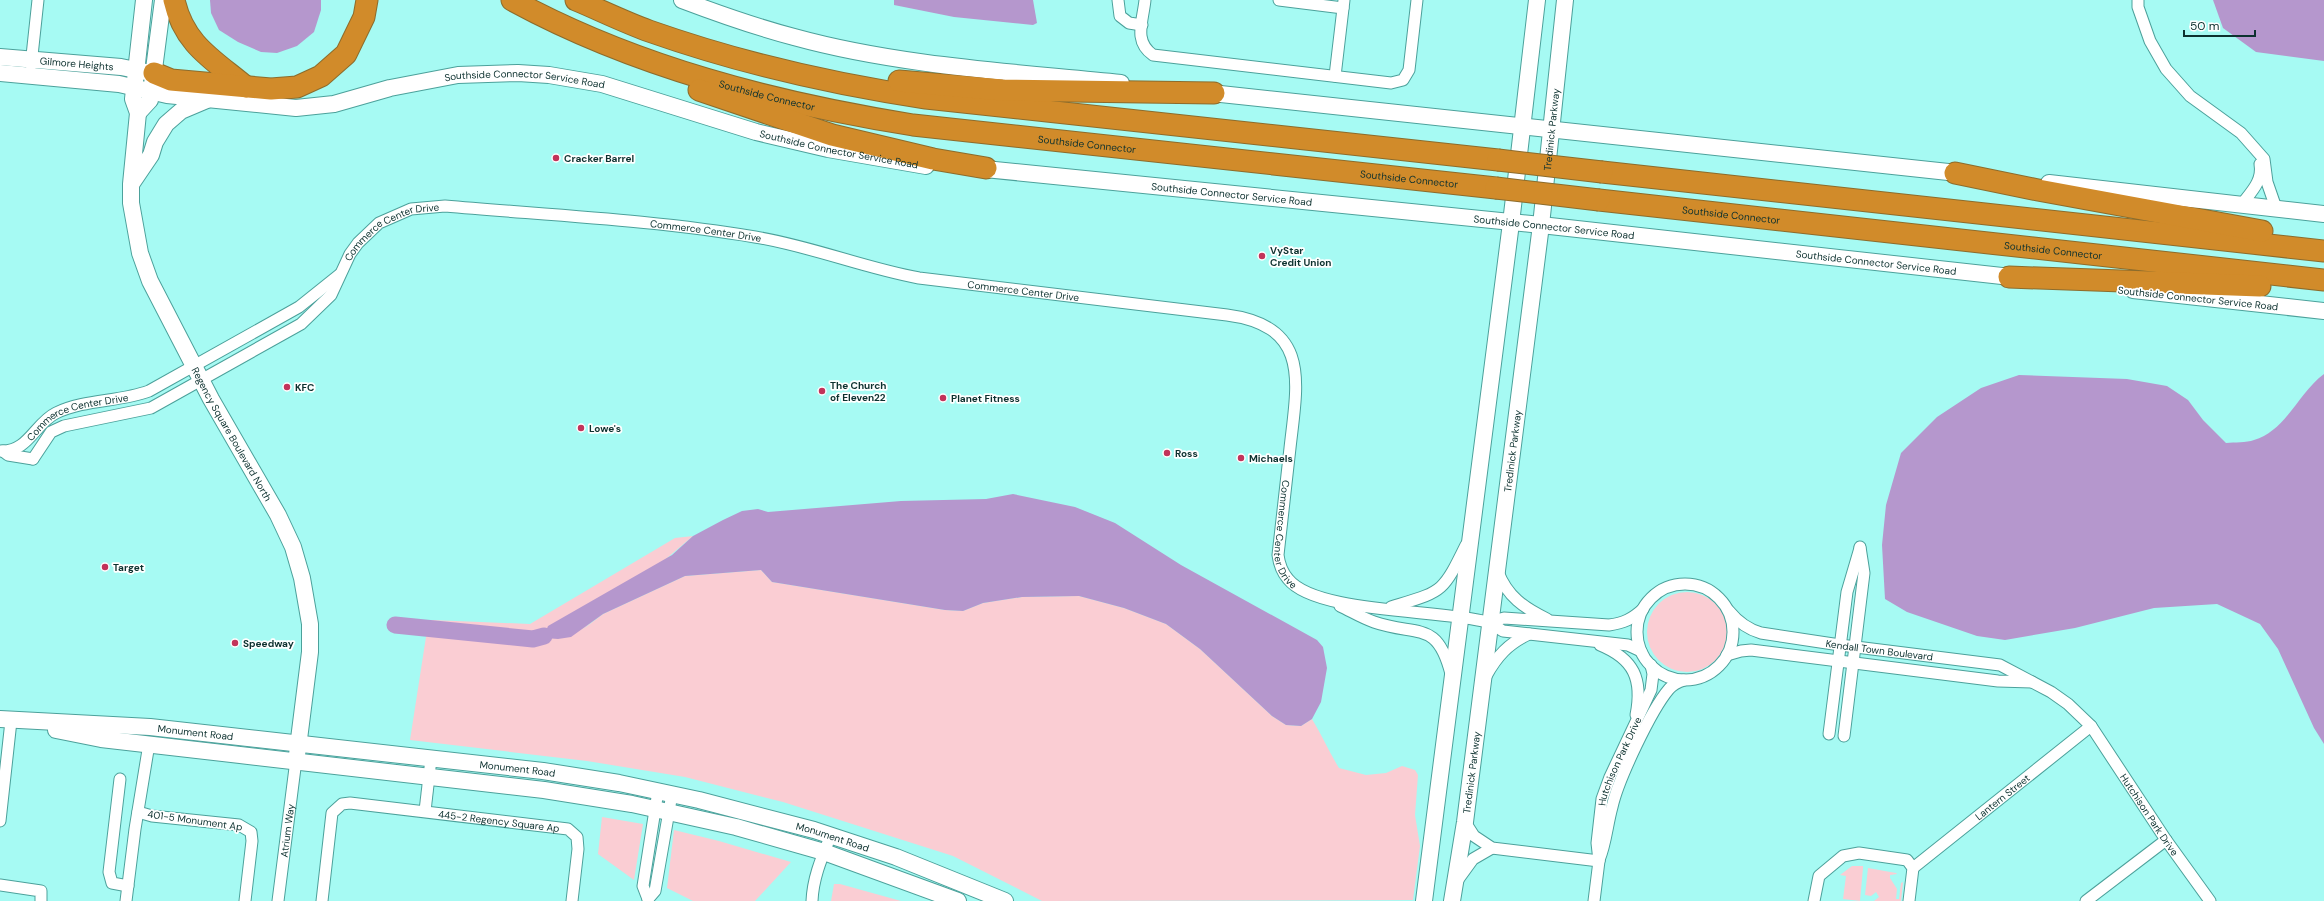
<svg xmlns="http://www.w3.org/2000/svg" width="2324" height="901" viewBox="0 0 2324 901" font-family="'DM Sans',sans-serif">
<rect width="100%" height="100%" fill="#a6faf3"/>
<g fill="#facdd3">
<path d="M693,536l-111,94 21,-16 82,-38 76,-6 11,12 173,28 18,1 20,-8 39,-6 57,-1 45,12 42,16 34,25 72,67 14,9 15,1 11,-7c10,16 17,33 27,49l27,7 20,-2 16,-7 13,4 3,5 -3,40 5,31 -7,54 -371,1 -89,-45 -170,-54 -98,-25 -98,-16 -177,-21 18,-116 4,-4 98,4 145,-86z"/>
<circle cx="1687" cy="632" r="40"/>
<path d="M602,817l41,7 -9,56 -36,-26z"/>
<path d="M674,830l45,11 72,21 -36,39h-62l-26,-13z"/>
<path d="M1852,866h11v2l-3,33 -17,-2 3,-23 -6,-1z"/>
<path d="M1868,868l28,5 1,1 -7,1v3l7,11 -1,10h3l2,-16 2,-1 -2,19h-27l5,-4 -3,-5 -5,4 -6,-1z"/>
<path d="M834,884h6l61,17h-70z"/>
</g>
<g fill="#b597cd">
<path d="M210,0h111v10l-7,22 -17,14 -20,7 -16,-1 -23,-10 -19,-12 -8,-17z"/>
<path d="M894,0h139l4,23 -4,2 -79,-8 -60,-12z"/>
<path d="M2213,0h111v61l-68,-9 -33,-24z"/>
<path d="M2324,374v370l-10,-16 -36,-79 -18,-25 -43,-20 -63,4 -79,20 -70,12 -28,-4 -70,-24 -22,-13 -3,-54 4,-40 15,-52 36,-36 44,-29 38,-13 108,4 40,7 21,14 15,20 23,23c9,-1 20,0 28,-3 32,-9 45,-48 70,-66z"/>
<path d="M1013,494l62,13 40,16 66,42 136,75 6,7 4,21 -6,34 -9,17 -11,7 -15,-1 -14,-9 -72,-67 -34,-25 -42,-16 -45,-12 -57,1 -39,6 -20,8 -18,-1 -173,-28 -11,-12 -76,6 -82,38 -32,23 -13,2 -13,-1 -1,-2 4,-10 124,-71 21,-19 30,-16 19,-9 16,-2 10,3 133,-11 85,-2z"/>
</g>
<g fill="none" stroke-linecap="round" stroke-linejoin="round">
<path stroke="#b597cd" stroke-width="17" d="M395,625l138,14 11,-3"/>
<g stroke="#4ca19b" stroke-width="13">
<g id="street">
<path d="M1118,0l2,16 9,7 13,2"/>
<path d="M1145,0c-2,21 -12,41 8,55l238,28 12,-3 6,-10 8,-70"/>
<path d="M1279,0l64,8"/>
<path d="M2138,0v7l12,34 16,28 24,27 51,37 23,26 3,23 9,26"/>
<path d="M31,65l7,-65"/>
<path d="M1335,76l9,-76"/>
<path d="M2242,204c9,-12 21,-23 18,-40"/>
<path id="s1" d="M0,451c28,2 35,-28 56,-38 29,-14 64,-11 93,-22l150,-84 40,-32"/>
<path d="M3,451l5,4 25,4"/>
<path id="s2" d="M33,459l18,-27 13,-6 87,-18 150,-84 30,-29 19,-41 8,-11 21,-20 32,-14 34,-3c102,9 210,14 310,31 56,9 109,31 164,41l308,37c85,11 70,69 63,133 -4,36 -8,71 -12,107 1,8 4,17 10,24 28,35 153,30 199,43 6,1 11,6 16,9l125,14 13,6"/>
<path d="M1498,572c9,24 26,36 49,47"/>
<circle cx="1685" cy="632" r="48"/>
<path d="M1340,606c11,5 22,12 34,16 43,15 63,-3 77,52"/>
<path d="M1391,607c52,-16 51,-13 75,-62"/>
<path id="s3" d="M1729,611c9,11 18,18 32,22l79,12 160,20 51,27 17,12 23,22 75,114 44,61"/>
<path d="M1489,622l15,-4 105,7c15,-2 23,-6 34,-16"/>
<path d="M1600,645c34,14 43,34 36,70"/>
<path d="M1727,655l14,-4 10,-1 247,31 34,1"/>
<path d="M1486,676c11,-20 22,-32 43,-42"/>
<path d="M1829,734l18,-142 13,-44"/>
<path d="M1844,736l20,-163 -4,-26"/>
<path d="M120,779l-11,93 3,11 16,3"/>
<path d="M425,811l6,-52"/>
<path d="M138,812l14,4 87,9 12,7 1,9 -7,60"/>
<path d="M0,821l11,-100"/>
<path d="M1465,822l9,14 18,12 107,13"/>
<path d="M1599,860c7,-17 8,-35 13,-53 6,-27 39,-97 57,-118 4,-5 9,-7 15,-9"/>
<path id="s4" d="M1913,868l178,-142"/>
<path d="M1457,881l16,-22 19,-11"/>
<path d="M0,885l41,6v10"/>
<path d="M648,899l-5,-13 15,-95"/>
<path d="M648,899l7,-8 17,-97"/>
<path d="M126,901l9,-72 14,-85"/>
<path id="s5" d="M278,901l18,-141"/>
<path id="s6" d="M322,901l10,-88 10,-9 8,-1 218,26 9,8 1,12 -6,52"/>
<path d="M812,901c1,-24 10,-44 19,-66"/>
<path id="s7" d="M1594,901l5,-40 -2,-18 5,-44 8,-22 41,-87 2,-16 -2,-9"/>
<path d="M1814,901l5,-25 24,-20 16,-3 48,7 6,8 -4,33"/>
<path d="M2086,901l80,-61"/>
</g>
</g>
<g stroke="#4ca19b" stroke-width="18">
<g id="secondary">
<path id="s8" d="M144,0l-11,99 5,14 -7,71v19l9,50 10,28 61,118 67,116 15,32 9,31 8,46v28l-13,103"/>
<path d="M682,0c37,14 74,27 112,37 105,29 220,35 327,46"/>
<path id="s9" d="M0,57l121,10 25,5"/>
<path id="s10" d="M0,73l119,11 48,11 129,13 38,-4 56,-16 68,-13 60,-2 31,2 53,9 154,48 72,17 98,17"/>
<path d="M1202,92l765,82"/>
<path d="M138,113l12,-13 13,-100"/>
<path id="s11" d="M975,168l566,57 479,53"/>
<path d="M132,183l19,-28 4,-13 11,-18 15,-13 26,-11"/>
<path d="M2049,183l275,31"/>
<path d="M2133,290l191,21"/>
<path id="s12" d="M0,719l150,8 393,44 76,12 80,17 115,30 82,27 109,44"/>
<path d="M56,730l45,9 443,51 88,14 104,23 88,25 134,49"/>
<path d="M1424,901l87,-678 26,-223"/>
<path id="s13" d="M1452,901l13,-79 76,-597 24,-225"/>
</g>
</g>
<g stroke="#8c6c2c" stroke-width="23">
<g id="highway">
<path d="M174,0c10,45 40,60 72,87"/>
<path id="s14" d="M512,0c123,67 263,103 401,125l583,63"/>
<path d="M576,0c24,10 48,22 73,31 91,32 182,53 277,67l572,62"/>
<path d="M154,73l17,7 100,9 26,-2 24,-11 25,-22 18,-37 3,-17"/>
<path d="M899,81l103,9 212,3"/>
<path d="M699,90l133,45 101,24 53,9"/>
<path d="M1602,172l722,79"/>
<path d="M1955,173l83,17 224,41"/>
<path id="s15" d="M1599,200l725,80"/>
<path d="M2009,277l251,9"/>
</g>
</g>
<use href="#street" stroke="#fff" stroke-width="11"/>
<use href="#secondary" stroke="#fff" stroke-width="16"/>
<use href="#highway" stroke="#d18b2a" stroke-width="21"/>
<g stroke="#8c6c2c" stroke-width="23" stroke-linecap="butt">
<g id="highway-bridge">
<path d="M1498,160l104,12"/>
<path d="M1496,188l103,12"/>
</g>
</g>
<use href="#highway-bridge" stroke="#d18b2a" stroke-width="21"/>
</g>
<g fill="#c2335a" stroke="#fff" stroke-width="1.5">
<circle cx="556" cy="158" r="4"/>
<circle cx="1262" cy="256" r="4"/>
<circle cx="287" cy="387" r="4"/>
<circle cx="822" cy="391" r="4"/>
<circle cx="943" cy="398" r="4"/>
<circle cx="581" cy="428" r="4"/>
<circle cx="1167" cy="453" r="4"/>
<circle cx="1241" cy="458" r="4"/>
<circle cx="105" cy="567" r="4"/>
<circle cx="235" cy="643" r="4"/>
</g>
<g text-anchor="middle" stroke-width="3.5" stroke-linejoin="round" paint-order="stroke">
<g font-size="10" fill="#0d312f" stroke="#fff">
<text dy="4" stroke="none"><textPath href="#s9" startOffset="77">Gilmore Heights</textPath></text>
<text dy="4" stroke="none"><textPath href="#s10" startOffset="531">Southside Connector Service Road</textPath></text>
<text dy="4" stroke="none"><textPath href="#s14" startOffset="273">Southside Connector</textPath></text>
<text dy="4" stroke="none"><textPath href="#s13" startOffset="778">Tredinick Parkway</textPath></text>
<text dy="4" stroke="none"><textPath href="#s14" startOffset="597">Southside Connector</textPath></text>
<text dy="4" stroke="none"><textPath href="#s10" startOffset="855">Southside Connector Service Road</textPath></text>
<text dy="4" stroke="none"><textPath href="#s14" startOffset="921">Southside Connector</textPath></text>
<text dy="4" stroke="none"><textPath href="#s11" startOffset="258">Southside Connector Service Road</textPath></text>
<text dy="4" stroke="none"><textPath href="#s15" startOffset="133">Southside Connector</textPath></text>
<text dy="4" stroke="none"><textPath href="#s11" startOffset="582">Southside Connector Service Road</textPath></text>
<text dy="4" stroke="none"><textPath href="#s2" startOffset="768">Commerce Center Drive</textPath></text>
<text dy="4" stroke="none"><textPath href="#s2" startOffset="444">Commerce Center Drive</textPath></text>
<text dy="4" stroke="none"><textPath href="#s15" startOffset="457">Southside Connector</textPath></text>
<text dy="4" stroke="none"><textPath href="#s11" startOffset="906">Southside Connector Service Road</textPath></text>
<text dy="4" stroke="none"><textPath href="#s2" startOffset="1092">Commerce Center Drive</textPath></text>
<text transform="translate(2198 298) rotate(6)" y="4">Southside Connector Service Road</text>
<text dy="4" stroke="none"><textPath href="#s1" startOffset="88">Commerce Center Drive</textPath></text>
<text dy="4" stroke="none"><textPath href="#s8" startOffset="459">Regency Square Boulevard North</textPath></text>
<text dy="4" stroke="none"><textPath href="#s13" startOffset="454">Tredinick Parkway</textPath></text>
<text dy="4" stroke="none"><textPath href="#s2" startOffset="1559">Commerce Center Drive</textPath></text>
<text dy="4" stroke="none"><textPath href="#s3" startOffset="159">Kendall Town Boulevard</textPath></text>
<text dy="4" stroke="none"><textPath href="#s12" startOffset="196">Monument Road</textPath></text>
<text dy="4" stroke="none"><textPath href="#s7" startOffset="144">Hutchison Park Drive</textPath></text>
<text dy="4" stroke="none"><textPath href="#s12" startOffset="520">Monument Road</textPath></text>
<text dy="4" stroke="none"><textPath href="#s13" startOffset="130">Tredinick Parkway</textPath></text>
<text dy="4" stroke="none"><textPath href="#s4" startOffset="114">Lantern Street</textPath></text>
<text dy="4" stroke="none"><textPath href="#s3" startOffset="497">Hutchison Park Drive</textPath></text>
<text transform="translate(195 820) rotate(8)" y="4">401-5 Monument Ap</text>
<text dy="4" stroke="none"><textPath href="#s6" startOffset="260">445-2 Regency Square Ap</textPath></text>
<text dy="4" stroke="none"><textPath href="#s5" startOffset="71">Atrium Way</textPath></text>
<text dy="4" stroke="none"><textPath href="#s12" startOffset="843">Monument Road</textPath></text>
</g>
<g font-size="10" font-weight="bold" fill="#0d312f" stroke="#fff" text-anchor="start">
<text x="564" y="162">Cracker Barrel</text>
<text x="1270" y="254">VyStar<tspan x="1270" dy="12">Credit Union</tspan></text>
<text x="830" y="389">The Church<tspan x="830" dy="12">of Eleven22</tspan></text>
<text x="295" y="391">KFC</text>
<text x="951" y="402">Planet Fitness</text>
<text x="589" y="432">Lowe's</text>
<text x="1175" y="457">Ross</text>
<text x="1249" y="462">Michaels</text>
<text x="113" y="571">Target</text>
<text x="243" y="647">Speedway</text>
</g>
</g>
<path d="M2184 30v6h71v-6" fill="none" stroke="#0d312f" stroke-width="2"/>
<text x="2190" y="30" font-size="12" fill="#0d312f" stroke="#ffffff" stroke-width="3" paint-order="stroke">50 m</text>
</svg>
